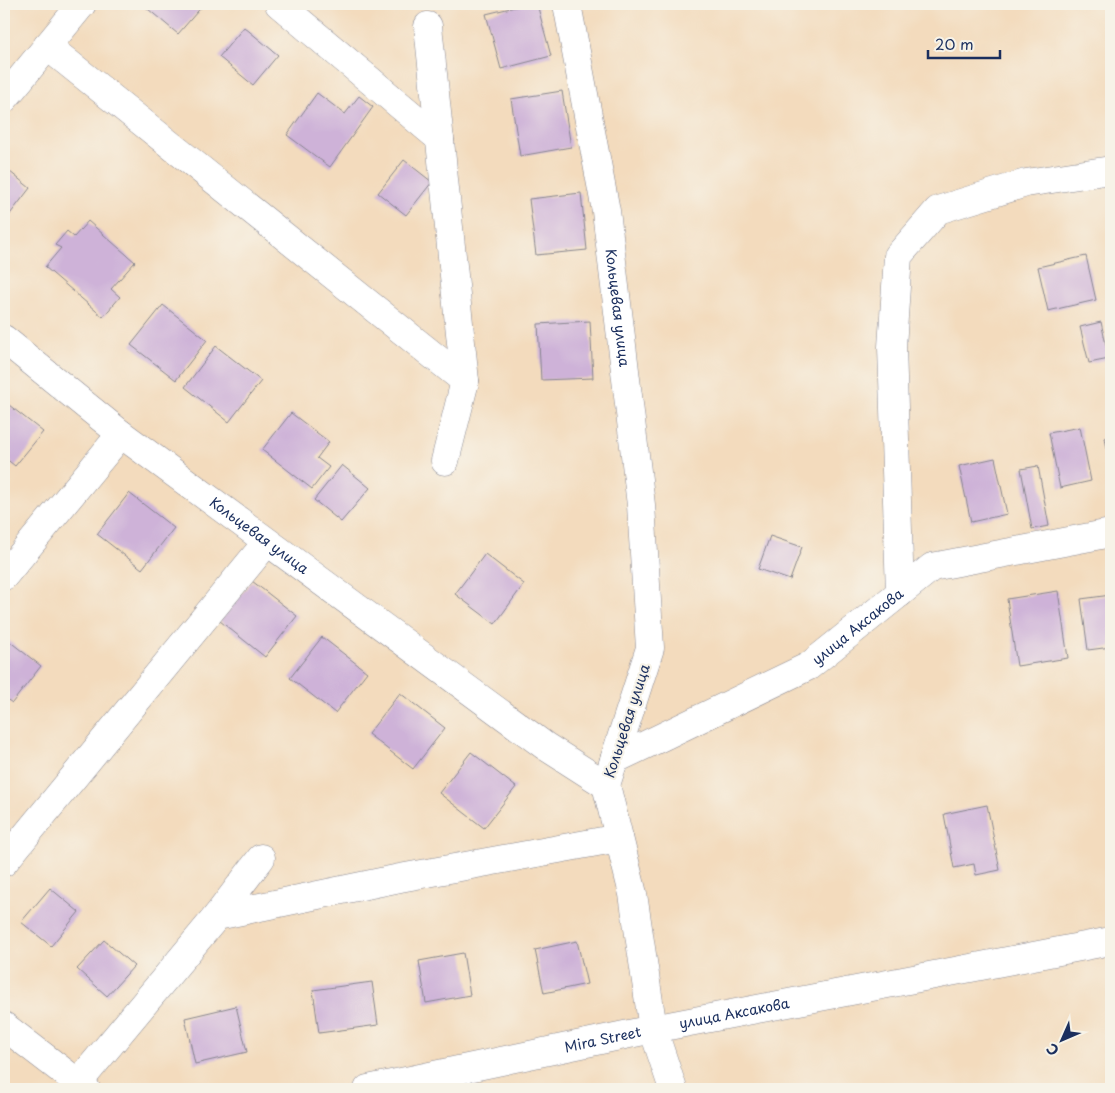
<svg xmlns="http://www.w3.org/2000/svg" width="1115" height="1093" viewBox="0 0 1115 1093" font-family="'Playpen Sans',sans-serif">
<rect width="100%" height="100%" fill="#f7f3e8"/>
<filter id="ink" filterUnits="userSpaceOnUse"><feTurbulence type="fractalNoise" baseFrequency=".02" numOctaves="2"/><feDisplacementMap in="SourceGraphic" scale="10" xChannelSelector="R" yChannelSelector="G"/><feConvolveMatrix kernelMatrix="1 2 1 2 8 2 1 2 1" color-interpolation-filters="sRGB"/></filter>
<filter id="wash" filterUnits="userSpaceOnUse"><feTurbulence type="fractalNoise" baseFrequency=".0096" numOctaves="4" result="noise"/><feDisplacementMap in="SourceGraphic" scale="20" xChannelSelector="R" yChannelSelector="G"/><feGaussianBlur stdDeviation="1.12" result="paint"/><feColorMatrix in="noise" values="0 0 0 0 0 0 0 0 0 0 0 0 0 0 0 0 0 1.4 0 .05"/><feComposite in="paint" operator="in"/></filter>
<g filter="url(#wash)">
<rect width="100%" height="100%" fill="#f3dbbd"/>
<g id="blocks">
<g fill="#ceb2d8">
<path d="M142,4h62l-26,30z"/>
<path d="M527,4h10l14,52 -50,13 -15,-55z"/>
<path d="M244,27l34,28 -25,30 -34,-28z"/>
<path d="M562,91l9,56 -51,9 -9,-57z"/>
<path d="M317,93l28,21 14,-18 14,11 -43,60 -43,-32z"/>
<path d="M404,160l28,22 -26,33 -28,-22z"/>
<path d="M4,167l26,21 -26,34z"/>
<path d="M581,193l6,57 -51,5 -7,-56z"/>
<path d="M88,221l47,41 -24,27 9,8 -17,20 -58,-50 16,-19 -6,-3 12,-14 7,6z"/>
<path d="M1086,256l10,44 -48,11 -10,-44z"/>
<path d="M163,305l44,35 -31,40 -45,-35z"/>
<path d="M590,321l3,57 -52,2 -3,-56z"/>
<path d="M1101,322l8,37 -20,4 -9,-36z"/>
<path d="M216,346l45,35 -32,41 -44,-35z"/>
<path d="M4,401l39,31 -28,34 -11,-9z"/>
<path d="M291,413l38,29 -12,16 12,9 -17,22 -50,-39z"/>
<path d="M1080,427l11,54 -31,7 -11,-55z"/>
<path d="M1111,436v27h-1l-5,-25z"/>
<path d="M995,458l12,56 -36,8 -12,-56z"/>
<path d="M342,465l28,23 -29,34 -27,-22z"/>
<path d="M1038,466l11,60 -17,3 -11,-60z"/>
<path d="M129,493l45,35 -32,41 -45,-35z"/>
<path d="M770,536l32,11 -12,33 -32,-11z"/>
<path d="M485,554l39,30 -29,40 -40,-30z"/>
<path d="M252,581l45,35 -32,41 -45,-36z"/>
<path d="M1058,591l10,67 -51,8 -10,-67z"/>
<path d="M1111,595v52l-23,3 -7,-51z"/>
<path d="M4,637l37,29 -29,37 -8,-6z"/>
<path d="M322,637l45,35 -32,41 -45,-35z"/>
<path d="M400,693l45,35 -32,41 -45,-35z"/>
<path d="M471,752l45,35 -32,41 -45,-35z"/>
<path d="M987,805l13,65 -24,5 -2,-11 -20,4 -10,-54z"/>
<path d="M50,888l29,24 -28,34 -30,-24z"/>
<path d="M104,940l30,26 -27,30 -30,-27z"/>
<path d="M577,941l10,43 -43,9 -9,-43z"/>
<path d="M463,953l7,42 -44,8 -7,-42z"/>
<path d="M372,982l6,43 -59,8 -6,-43z"/>
<path d="M236,1006l11,46 -52,12 -10,-46z"/>
</g>
</g>
</g>
<g filter="url(#ink)">
<use href="#blocks" fill-opacity="0" stroke="#87858e" stroke-width="1"/>
<g fill="none" stroke-linecap="round" stroke-linejoin="round">
<g stroke="#87858e" stroke-width="29">
<g id="minor">
<path d="M279,4l161,135"/>
<path id="s1" d="M567,4l39,207 35,294 9,143 -44,137"/>
<path d="M428,26l37,355 -20,80"/>
<path d="M47,46l418,335"/>
<path d="M4,99l78,-95"/>
<path id="s2" d="M4,339l117,95 424,312 61,39"/>
<path d="M4,576l117,-142"/>
<path d="M900,593l-8,-246 6,-91 40,-46 88,-27 85,-13"/>
<path id="s3" d="M614,760l195,-94 123,-99 179,-34"/>
<path d="M4,862l263,-320"/>
<path d="M217,916l44,-58"/>
<path d="M4,1026l82,63"/>
<path d="M77,1084l140,-168 183,-38 219,-40"/>
<path id="s4" d="M368,1089l285,-60 -20,-135 -27,-109"/>
<path id="s5" d="M673,1089l-20,-60 458,-88"/>
</g>
</g>
<use href="#minor" stroke="#fff" stroke-width="28"/>
</g>
</g>
<g text-anchor="middle" stroke-width="4.5" stroke-linejoin="round" paint-order="stroke">
<g font-size="14" fill="#1b2f5e" stroke="#f7f3e8">
<text dy="5" stroke="none"><textPath href="#s1" startOffset="308">Кольцевая улица</textPath></text>
<text dy="5" stroke="none"><textPath href="#s2" startOffset="322">Кольцевая улица</textPath></text>
<text dy="5" stroke="none"><textPath href="#s3" startOffset="279">улица Аксакова</textPath></text>
<text transform="translate(627 721) rotate(-72)" y="5">Кольцевая улица</text>
<text dy="5" stroke="none"><textPath href="#s5" startOffset="146">улица Аксакова</textPath></text>
<text dy="5" stroke="none"><textPath href="#s4" startOffset="240">Mira Street</textPath></text>
</g>
</g>
<rect width="1115" height="1093" fill="none" stroke="#f7f3e8" stroke-width="20"/>
<g transform="translate(1062 1040) rotate(225)" stroke="#f7f3e8" stroke-width="4" paint-order="stroke">
<path d="M0-4L9 19L0 12L-9 19Z" fill="#1b2f5e"/>
<text y="-8" font-size="14" font-weight="bold" text-anchor="middle" fill="#1b2f5e">С</text>
</g>
<path d="M928 50v8h72v-8" fill="none" stroke="#1b2f5e" stroke-width="2.5"/>
<text x="935" y="50" font-size="15" fill="#1b2f5e" stroke="#f7f3e8" stroke-width="4" paint-order="stroke">20 m</text>
</svg>
